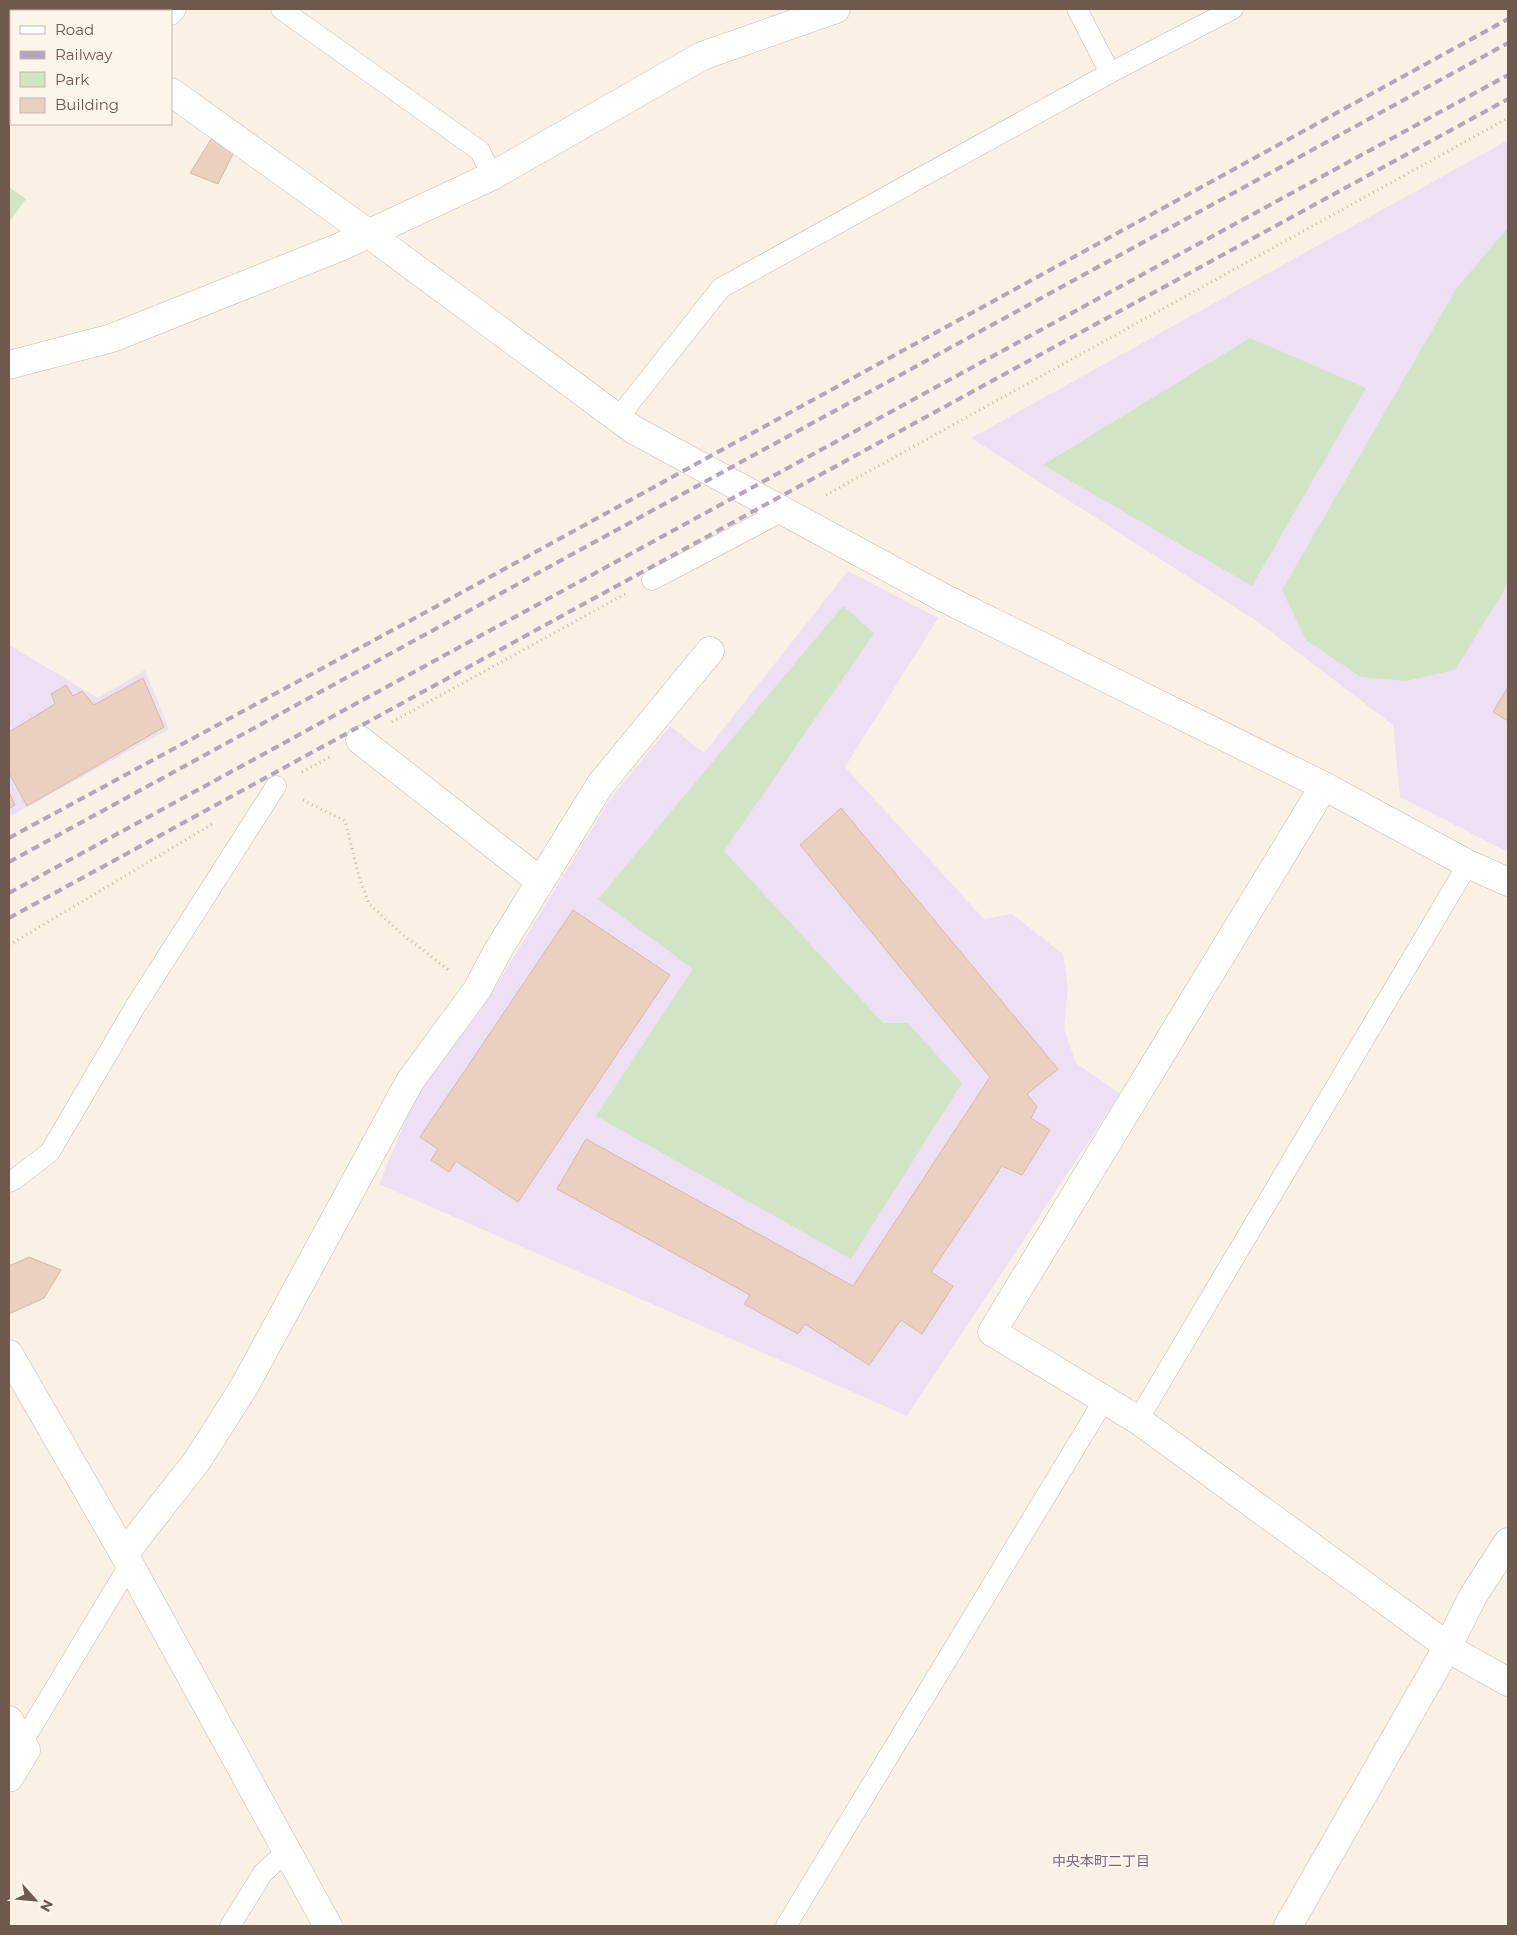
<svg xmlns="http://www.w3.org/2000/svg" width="1517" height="1935" viewBox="0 0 1517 1935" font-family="Montserrat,'Noto Sans JP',sans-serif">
<rect width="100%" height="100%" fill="#f9f1e3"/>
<g fill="#ede0f5">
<path d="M1508,140v712l-108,-55 -7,-72 -136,-104 -286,-183z"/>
<path d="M848,571l90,47 -93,149 139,152 28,-5 51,40 5,33 -4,42 12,34 44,31 -213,322 -528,-232 39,-93 62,-79 130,-213 60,-73 34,27z"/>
<path d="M9,645l89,53 47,-28 24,59 -160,88z"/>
</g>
<g fill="#d1e4c4">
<path d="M9,187l17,12 -17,23z"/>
<path d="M1508,229v355l-53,86 -49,11 -45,-4 -55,-37 -24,-50 174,-301 50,-59z"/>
<path d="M1250,338l116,50 -114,198 -209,-121z"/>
<path d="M843,606l31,27 -150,218 159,172h25l54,60 -111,176 -255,-143 97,-147 -95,-70z"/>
</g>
<g fill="#ead0bf" stroke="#dbb8a1">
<path d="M213,136l22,14 -17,34 -28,-11z"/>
<path d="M143,678l21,49 -137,79 -18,-33v-41l46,-28 -4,-10 15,-9 7,11 9,-5 12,14z"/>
<path d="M1508,687v34l-15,-9z"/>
<path d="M9,792l6,13 -6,4z"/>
<path d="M841,808l217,261 -31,25 10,13 -6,11 19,12 -28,45 -20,-9 -71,106 22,14 -31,48 -21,-14 -32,45 -64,-41 -7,10 -54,-30 6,-9 -193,-106 29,-50 267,147 137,-209 -190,-232z"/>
<path d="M573,910l97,65 -152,227 -62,-41 -7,11 -18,-12 7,-11 -18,-12z"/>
<path d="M29,1257l32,13 -17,28 -35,16v-48z"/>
</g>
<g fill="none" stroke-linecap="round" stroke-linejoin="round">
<g stroke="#c8b8ac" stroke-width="21">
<g id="lane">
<path d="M281,9l199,142 12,25"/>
<path d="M1077,9l33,64"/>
<path d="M171,15l5,-6"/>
<path d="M618,418l103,-130 389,-215 123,-64"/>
<path d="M652,580l131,-69"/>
<path d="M9,1182l6,-3 35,-27 85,-145 141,-221"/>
<path d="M1138,1420l330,-556"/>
<path d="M22,1743l108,-179"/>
<path d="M230,1926l33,-53 24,-22"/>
<path d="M786,1926l318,-526"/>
</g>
</g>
<g stroke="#c8b8ac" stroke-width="29">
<g id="street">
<path d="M56,9l3,2"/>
<path d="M171,92l198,142 265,196 308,167 382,189 144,78 40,18"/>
<path d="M360,740l180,141"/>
<path d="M1324,786l-332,546 146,88 322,235 48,27"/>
<path d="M124,1554l73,-93 47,-74 166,-306 67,-91 20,-38 103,-167 110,-134"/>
<path d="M9,1720l17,30 -17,28"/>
<path d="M1288,1926l160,-280 25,-50 35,-54"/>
</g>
</g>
<g stroke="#cbb9aa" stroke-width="29">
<g id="secondary">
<path d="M9,365l103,-27 228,-91 152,-71 210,-120 134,-47"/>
<path d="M9,1354l115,200 204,372"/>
</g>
</g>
<g stroke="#cfb4a2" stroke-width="3" stroke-dasharray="1 4" stroke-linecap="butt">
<path d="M826,495l682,-377"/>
<path d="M392,722l233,-128"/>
<path d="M302,772l30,-16"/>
<path d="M303,800l42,21 15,59 9,24 34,31 47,36"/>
<path d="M9,945l205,-122"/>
</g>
<use href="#lane" stroke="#fff" stroke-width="20"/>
<use href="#street" stroke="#fff" stroke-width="28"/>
<use href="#secondary" stroke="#fff" stroke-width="28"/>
<g stroke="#b3a4c0" stroke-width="4" stroke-dasharray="8 5" stroke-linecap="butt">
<path d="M9,838l417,-226 1082,-593"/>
<path d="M9,862l1499,-819"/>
<path d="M9,893l1499,-818"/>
<path d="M9,918l1499,-819"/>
</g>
</g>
<g text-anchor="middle" stroke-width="4" stroke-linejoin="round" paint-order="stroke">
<g font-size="14" fill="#7d658a" stroke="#fcf5e9">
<text x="1101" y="1866">中央本町二丁目</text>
</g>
</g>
<rect width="1517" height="1935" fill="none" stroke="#6d594d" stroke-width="20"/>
<rect x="10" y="10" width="162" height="115" fill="#fcf5e9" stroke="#c3b7ab"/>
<rect x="20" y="26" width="25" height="8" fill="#ffffff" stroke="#c3b7ab"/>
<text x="55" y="35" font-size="15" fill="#6d594d">Road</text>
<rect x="20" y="51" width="25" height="8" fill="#b3a4c0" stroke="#c3b7ab"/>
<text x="55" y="60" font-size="15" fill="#6d594d">Railway</text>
<rect x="20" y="72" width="25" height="15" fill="#d1e4c4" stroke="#c3b7ab"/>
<text x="55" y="85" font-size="15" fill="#6d594d">Park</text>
<rect x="20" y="98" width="25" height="15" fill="#ead0bf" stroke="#c3b7ab"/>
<text x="55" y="110" font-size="15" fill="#6d594d">Building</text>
<g transform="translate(35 1900) rotate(117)" stroke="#fcf5e9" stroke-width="4" paint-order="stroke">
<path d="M0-4L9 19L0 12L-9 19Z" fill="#6d594d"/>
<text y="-8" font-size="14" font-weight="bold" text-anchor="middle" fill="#6d594d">N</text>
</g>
</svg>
